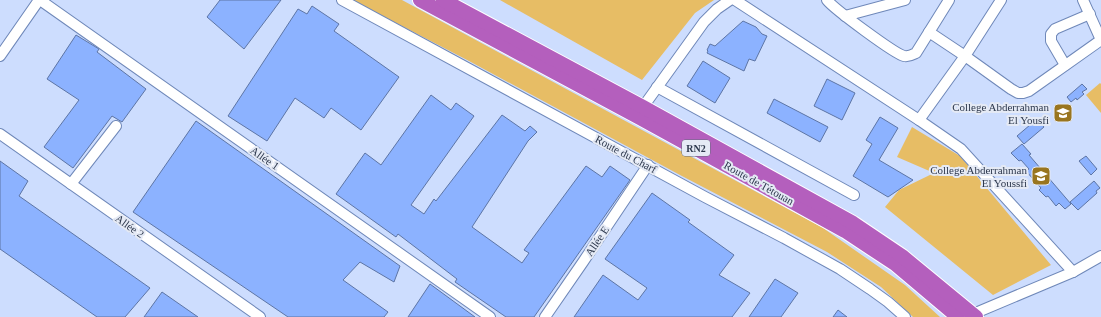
<svg xmlns="http://www.w3.org/2000/svg" width="1101" height="317" viewBox="0 0 1101 317" font-family="'Times New Roman',serif">
<rect width="100%" height="100%" fill="#cdddfe"/>
<g fill="#e7bd65">
<path d="M352,0h50l421,228 82,57 35,32h-27l-32,-30 -54,-35 -147,-77 -211,-114z"/>
<path d="M500,0h214l-19,13 -53,67z"/>
<path d="M1100,83l1,1v29l-15,-18z"/>
<path d="M912,127l48,29 91,109 -58,30 -108,-88 14,-17 35,-17 -37,-16z"/>
</g>
<g fill="#8cb2ff" stroke="#5d75a5">
<path d="M220,0h61l-37,49 -37,-32z"/>
<path d="M312,6l27,18 -5,7 65,46 -38,53 -30,-22 -7,10 -29,-20 -28,43 -39,-25 70,-107 9,5z"/>
<path d="M743,21l13,6 6,7 5,2 -12,25 -6,-2 -5,12 -37,-18 1,-2 -1,-1 3,-6 5,2z"/>
<path d="M76,35l23,14 -2,3 49,37 -24,33 -10,-6 -39,52 -29,-21 35,-47 -32,-21z"/>
<path d="M703,61l27,17 -15,25 -28,-17z"/>
<path d="M827,79l28,14 -13,27 -28,-14z"/>
<path d="M1082,84l5,5 -5,3 2,2 -7,6 -1,-2 -5,4 -4,-5z"/>
<path d="M431,95l20,15 5,-7 18,13 -63,89 13,9 10,-15 2,2 66,-86 23,16 5,-5 7,6 -9,9 -56,86 50,36 7,-10 -5,-3 62,-84 16,11 8,-11 20,14 -96,137h-28l-51,-35 2,-3 -59,-45 -2,3 -60,-43 29,-41 16,12z"/>
<path d="M774,99l54,28 -8,15 -53,-29z"/>
<path d="M880,117l18,11 -19,32 34,20 -25,17 -35,-21 19,-32 -6,-4z"/>
<path d="M1037,119l7,8 -20,17 -7,-8z"/>
<path d="M196,121l204,145 -6,16 -34,-20 -17,18 45,32 -4,5h-96l-155,-105z"/>
<path d="M1022,144l9,10 -2,1 42,49 -6,5 -6,-6 -3,3 -8,-10 -2,1 -7,-7 2,-2 -15,-17 3,-2 -8,-9 -2,1 -8,-8z"/>
<path d="M1086,156l11,13 -6,6 -12,-14z"/>
<path d="M0,161l28,20 -9,15 131,92 -25,29h-28l-97,-68z"/>
<path d="M1094,181l6,7 -4,3 1,2 -19,17 -8,-8z"/>
<path d="M652,193l38,27 -2,2 46,33 -15,20 31,18 -18,24h-158l29,-42 35,25 9,-12 -42,-29z"/>
<path d="M775,279l23,14 -17,24h-32z"/>
<path d="M430,284l45,33h-67z"/>
<path d="M162,292l36,25h-54z"/>
<path d="M838,310l9,7h-14z"/>
</g>
<g fill="none" stroke-linecap="round" stroke-linejoin="round">
<g stroke="#6f88b9" stroke-width="12">
<g id="minor">
<path d="M40,0l450,317"/>
<path d="M342,0l363,197 79,41 56,31 30,20 18,13 17,15"/>
<path d="M735,0l184,120 42,29 112,123"/>
<path d="M827,0c7,9 68,54 77,56 5,1 8,-1 12,-3l33,-53"/>
<path d="M1083,0l18,40"/>
<path d="M845,16l60,-16"/>
<path d="M929,32l36,24 46,33 7,4h5l6,-2 72,-51"/>
<path d="M0,56l39,-56"/>
<path d="M1065,65l-14,-24v-7l4,-5 35,-15"/>
<path d="M657,87l197,108"/>
<path d="M643,107l61,-85 13,-13 13,-9"/>
<path d="M919,120l46,-64 36,-56"/>
<path d="M0,134l260,183"/>
<path d="M71,184l45,-58"/>
<path d="M973,314l100,-42 28,-16"/>
<path d="M545,317l38,-55 65,-97"/>
</g>
</g>
<g stroke="#fff" stroke-width="16">
<g id="highway">
<path d="M420,0l220,118 205,113 50,33 63,53"/>
<path d="M443,0l200,107 210,116 49,33 74,61"/>
</g>
</g>
<use href="#minor" stroke="#fff" stroke-width="10"/>
<use href="#highway" stroke="#b45fbd" stroke-width="14"/>
</g>
<defs>
<g id="school-square" transform="scale(1)"><rect x="-9" y="-9" width="18" height="18" rx="4" fill="#99751f" stroke="#e5eaf5"/><path d="M0-5L7-2L0 1L-7-2ZM-4 1L0 2.5L4 1V4Q0 6-4 4Z" fill="#fff"/></g>
</defs>
<g fill-rule="evenodd">
<use href="#school-square" x="1063" y="113"/>
<use href="#school-square" x="1041" y="176"/>
</g>
<g text-anchor="middle" stroke-width="4" stroke-linejoin="round" paint-order="stroke">
<rect fill="#e5eaf5" stroke="#646d7f" stroke-width="1" x="682" y="140" width="28" height="16" rx="3"/>
<g font-size="10" font-weight="bold" fill="#2d384d">
<text x="696" y="152">RN2</text>
</g>
<g font-size="11" fill="#2d384d" stroke="#e5eaf5" text-anchor="end">
<text x="1049" y="111">College Abderrahman<tspan x="1049" dy="13">El Yousfi</tspan></text>
<text x="1027" y="174">College Abderrahman<tspan x="1027" dy="13">El Youssfi</tspan></text>
</g>
<g font-size="11" fill="#2d384d" stroke="#e5eaf5">
<text transform="translate(626 154) rotate(28)" y="4">Route du Charf</text>
<text transform="translate(265 158) rotate(35)" y="4">Allée 1</text>
<text transform="translate(759 183) rotate(29)" y="4">Route de Tétouan</text>
<text transform="translate(130 226) rotate(35)" y="4">Allée 2</text>
<text transform="translate(597 241) rotate(-56)" y="4">Allée E</text>
</g>
</g>
</svg>
